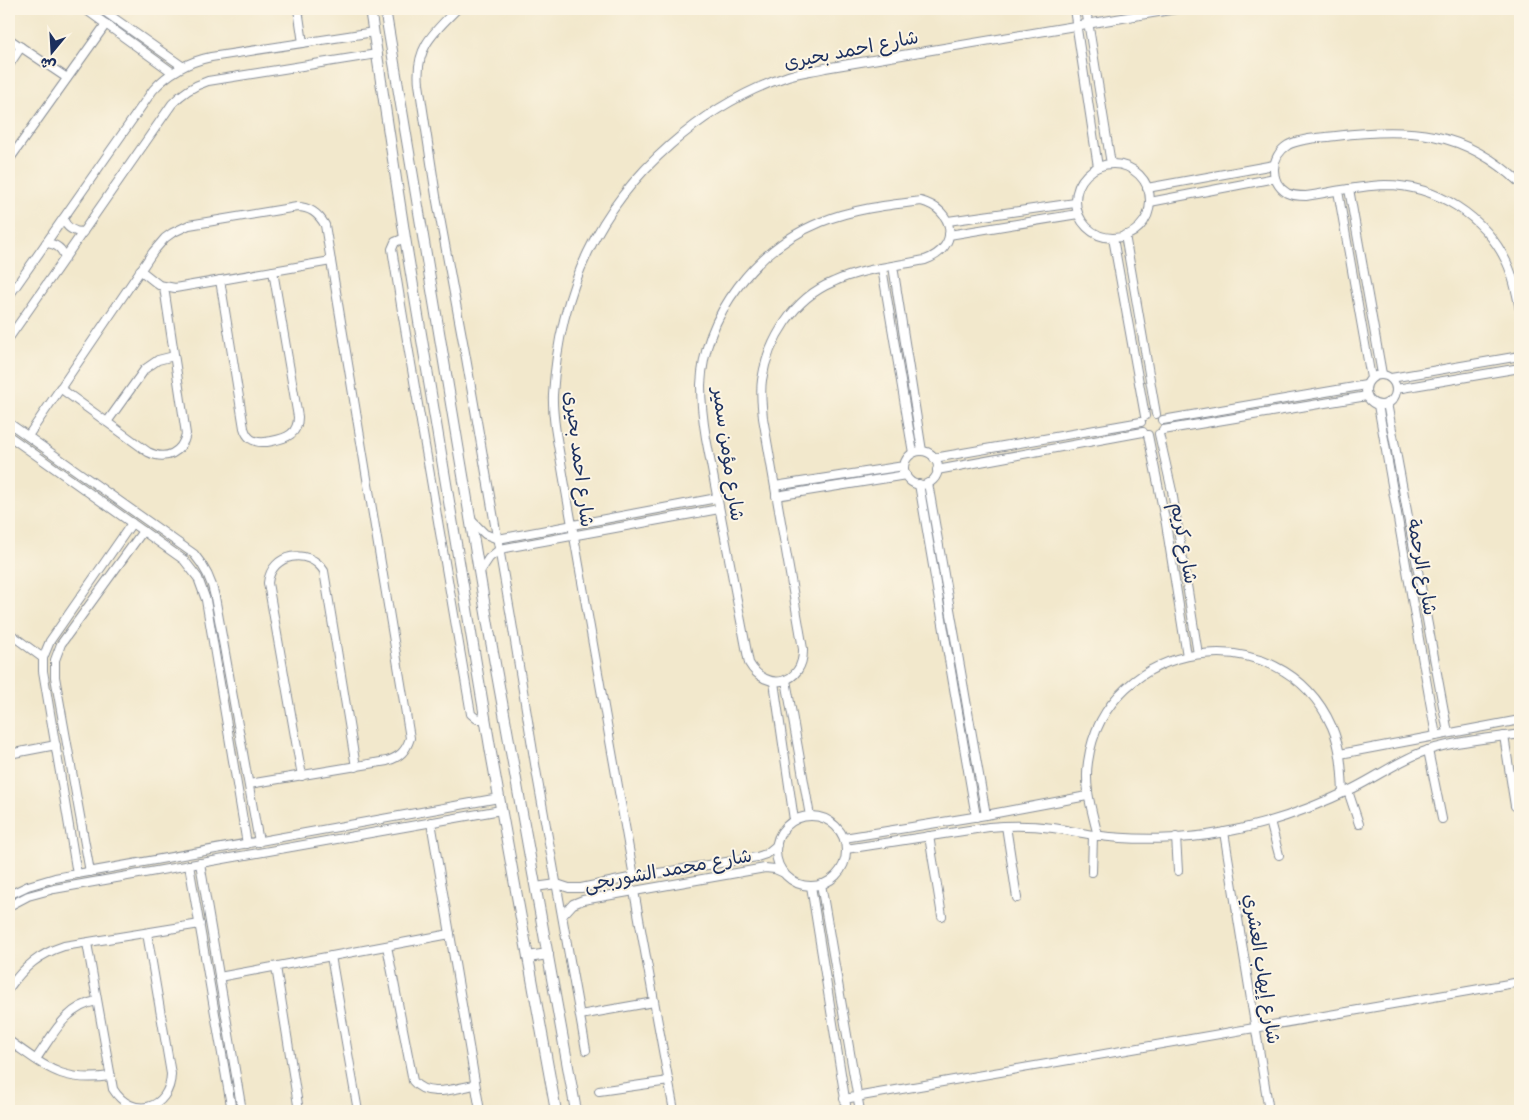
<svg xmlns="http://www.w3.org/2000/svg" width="1529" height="1120" viewBox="0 0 1529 1120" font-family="Sriracha,'Playpen Sans Arabic',sans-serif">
<rect width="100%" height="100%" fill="#fcf5e5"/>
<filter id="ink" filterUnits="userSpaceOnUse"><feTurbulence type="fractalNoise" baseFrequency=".02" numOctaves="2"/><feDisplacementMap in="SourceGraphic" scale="10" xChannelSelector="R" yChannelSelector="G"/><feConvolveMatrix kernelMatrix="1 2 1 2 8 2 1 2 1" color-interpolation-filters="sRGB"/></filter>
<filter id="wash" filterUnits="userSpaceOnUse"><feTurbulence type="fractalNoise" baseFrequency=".0096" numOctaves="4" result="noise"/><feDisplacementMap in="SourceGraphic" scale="20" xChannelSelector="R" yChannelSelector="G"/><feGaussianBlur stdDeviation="1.12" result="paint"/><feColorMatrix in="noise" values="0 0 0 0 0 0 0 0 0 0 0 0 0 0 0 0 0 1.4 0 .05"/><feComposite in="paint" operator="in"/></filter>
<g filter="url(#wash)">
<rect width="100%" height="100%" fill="#f2e8cc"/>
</g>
<g filter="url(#ink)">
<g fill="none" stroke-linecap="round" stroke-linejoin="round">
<g stroke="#868c95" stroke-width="10">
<g id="minor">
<path d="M85,9l87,63"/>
<path d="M101,9l81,57"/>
<path d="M298,9l5,34"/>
<path d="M457,9c-24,24 -42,39 -38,75l17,112 30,162 45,259 25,153 50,280"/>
<path d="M1074,9l24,158"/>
<path d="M1086,9l25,155"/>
<path d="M9,39l58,39"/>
<path d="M9,65l12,-18"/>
<path d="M9,160l97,-136"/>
<circle cx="1113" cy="201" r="37"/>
<path d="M1520,183c-56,-53 -111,-56 -184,-47 -15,2 -35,2 -48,9 -18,11 -19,37 -1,48 6,3 12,3 19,3 26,-4 52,-10 79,-11 51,0 100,31 122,78 7,15 10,31 13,47"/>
<path d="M1147,188l127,-23"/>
<path d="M1349,189l33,185"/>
<path d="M1338,191l33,187"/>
<path d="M921,201c34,9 40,46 4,59 -30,6 -64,9 -92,22 -39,16 -65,58 -71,98 -2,13 0,26 1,38l40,231c1,36 -37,44 -54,14l-43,-225c-3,-18 -5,-35 -5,-53 3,-71 56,-137 120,-163 31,-13 67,-17 100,-21z"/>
<path d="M1150,202l125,-24"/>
<path d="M63,219c4,9 10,13 20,13"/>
<path d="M948,221l127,-18"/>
<path d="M949,235l129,-21"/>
<path d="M1125,235l31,179"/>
<path d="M405,238l-10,4 -3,7 10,62 69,403 6,5h8"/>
<path d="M1113,238l32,178"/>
<path d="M46,243c10,1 16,5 19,15"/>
<path d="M893,266l29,185"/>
<path d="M882,268l31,185"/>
<path d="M140,270l19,15 16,3 156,-27"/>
<path d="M220,280l24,148c4,14 14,16 28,13 15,-3 26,-7 26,-24l-25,-146"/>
<path d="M9,296l144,-206c16,-18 34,-28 58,-33l163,-25"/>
<path d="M9,338l163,-234c10,-11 21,-18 36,-23l169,-27"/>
<circle cx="1381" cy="390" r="15"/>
<path d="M1391,378l129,-22"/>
<path d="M60,388l88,64c18,9 34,1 38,-18l-22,-147"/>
<path d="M1396,389l124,-21"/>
<path d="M1387,403l61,330"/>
<path d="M1378,405l58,331"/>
<path d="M1163,420l203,-35"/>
<path d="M107,422l38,-53 13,-9 16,-4"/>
<path d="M9,423l185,131c11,13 18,27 21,43l44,245"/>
<path d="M1163,430l204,-34"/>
<path d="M1159,434l13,57 26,163"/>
<path d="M1148,435l18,89 21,132"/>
<path d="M9,436l175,124 14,18 8,22 41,244"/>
<path d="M28,436l125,-184 12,-14 7,-5 17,-8 108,-18c13,0 21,6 28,18l85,513c-4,13 -10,19 -23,23l-138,23"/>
<circle cx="921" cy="468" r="17"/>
<path d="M934,458l207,-36"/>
<path d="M937,470l206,-38"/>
<path d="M928,483l58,332"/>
<path d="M919,484l57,333"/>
<path d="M775,486l129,-20"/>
<path d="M776,496l130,-21"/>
<path d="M470,519l15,15 13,5 219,-41"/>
<path d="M479,573l10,-15 11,-9 219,-40"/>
<path d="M9,633l34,25"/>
<path d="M786,680l24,136"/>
<path d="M774,682l20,138"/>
<path d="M1504,736l11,70"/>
<path d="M1428,750l14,69"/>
<path d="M9,754l47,-9"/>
<path d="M1340,754l180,-34"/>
<path d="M302,776l-34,-193c3,-30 41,-36 56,-12l32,196"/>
<path d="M1348,791l11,33"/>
<circle cx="811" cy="851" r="35"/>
<path d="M1270,821l9,34"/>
<path d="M431,822l49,289"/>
<path d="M1006,826l11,72"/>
<path d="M1224,832l45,279"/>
<path d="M929,836l13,80"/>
<path d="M1098,836c-6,-25 -14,-48 -10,-74 17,-124 193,-151 244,-35 9,21 10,43 11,66"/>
<path d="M1176,837l2,34"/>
<path d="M844,838l142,-23 101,-19"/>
<path d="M846,849l143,-22c21,-2 42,-2 64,1 13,2 27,5 41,7 40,6 91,5 131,-3 45,-8 88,-24 129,-44 22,-11 43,-26 66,-35 32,-12 67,-14 100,-19"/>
<path d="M200,863l42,248"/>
<path d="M189,865l43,246"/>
<path d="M90,872l-35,-195v-17l6,-16 82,-113"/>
<path d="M1092,872l1,-37"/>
<path d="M77,874l-34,-203v-13l7,-17 82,-118"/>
<path d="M634,877l-71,-403c-4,-26 -11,-53 -10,-79 3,-49 14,-99 35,-143 38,-80 116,-148 200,-176 12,-4 25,-5 37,-8l351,-59"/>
<path d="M821,884l39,227"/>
<path d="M811,886l36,225"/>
<path d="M535,887l22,-3 12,4h12l53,-11 123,-20 9,-3 11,-9"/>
<path d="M634,891l40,220"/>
<path d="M9,895l19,-9 27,-8 444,-80"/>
<path d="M9,906l19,-10 26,-7 447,-79"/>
<path d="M563,915l10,-11 10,-4 182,-32 10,1 9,4"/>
<path d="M87,943l26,146c19,31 57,21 58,-15l-24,-141"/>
<path d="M387,946l26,135c14,18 43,7 62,4"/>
<path d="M331,956l27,155"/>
<path d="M276,967l23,144"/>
<path d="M219,977l231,-43"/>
<path d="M9,988c15,-21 30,-34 55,-42l136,-22"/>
<path d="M580,1015l74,-13"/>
<path d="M9,1041c38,26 52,42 101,35"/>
<path d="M36,1059c17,-24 30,-53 61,-58"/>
<path d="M599,1091l70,-10"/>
<path d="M844,1099l676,-117"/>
<path d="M1515,1111l5,-1"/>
</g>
</g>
<g stroke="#868c95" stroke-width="12">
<g id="tertiary">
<path d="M370,9l35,229 86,515 65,358"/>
<path d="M385,9l103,616 88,486"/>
<path d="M528,957l20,-3"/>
</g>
</g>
<use href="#minor" stroke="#fff" stroke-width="8"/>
<use href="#tertiary" stroke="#fff" stroke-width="10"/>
</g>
</g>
<g text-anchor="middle" stroke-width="4" stroke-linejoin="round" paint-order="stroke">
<g font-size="19" fill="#1b2f5e" stroke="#fcf5e5">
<text transform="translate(851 49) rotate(-11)" y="7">شارع احمد بحيرى</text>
<text transform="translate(729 454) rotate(82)" y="7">شارع مؤمن سمير</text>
<text transform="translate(580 459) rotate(83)" y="7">شارع احمد بحيرى</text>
<text transform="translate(1185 543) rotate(80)" y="7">شارع كريم</text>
<text transform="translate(1423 567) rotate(80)" y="7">شارع الرحمة</text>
<text transform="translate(668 869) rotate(-10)" y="7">شارع محمد الشوربجى</text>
<text transform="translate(1263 969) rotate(81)" y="7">شارع إيهاب العشري</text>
</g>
</g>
<rect width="1529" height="1120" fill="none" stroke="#fcf5e5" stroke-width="30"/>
<g transform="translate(52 52) rotate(198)" stroke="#fcf5e5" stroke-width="4" paint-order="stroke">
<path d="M0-4L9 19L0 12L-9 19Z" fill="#1b2f5e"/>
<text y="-8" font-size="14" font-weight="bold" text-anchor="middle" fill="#1b2f5e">ش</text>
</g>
</svg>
